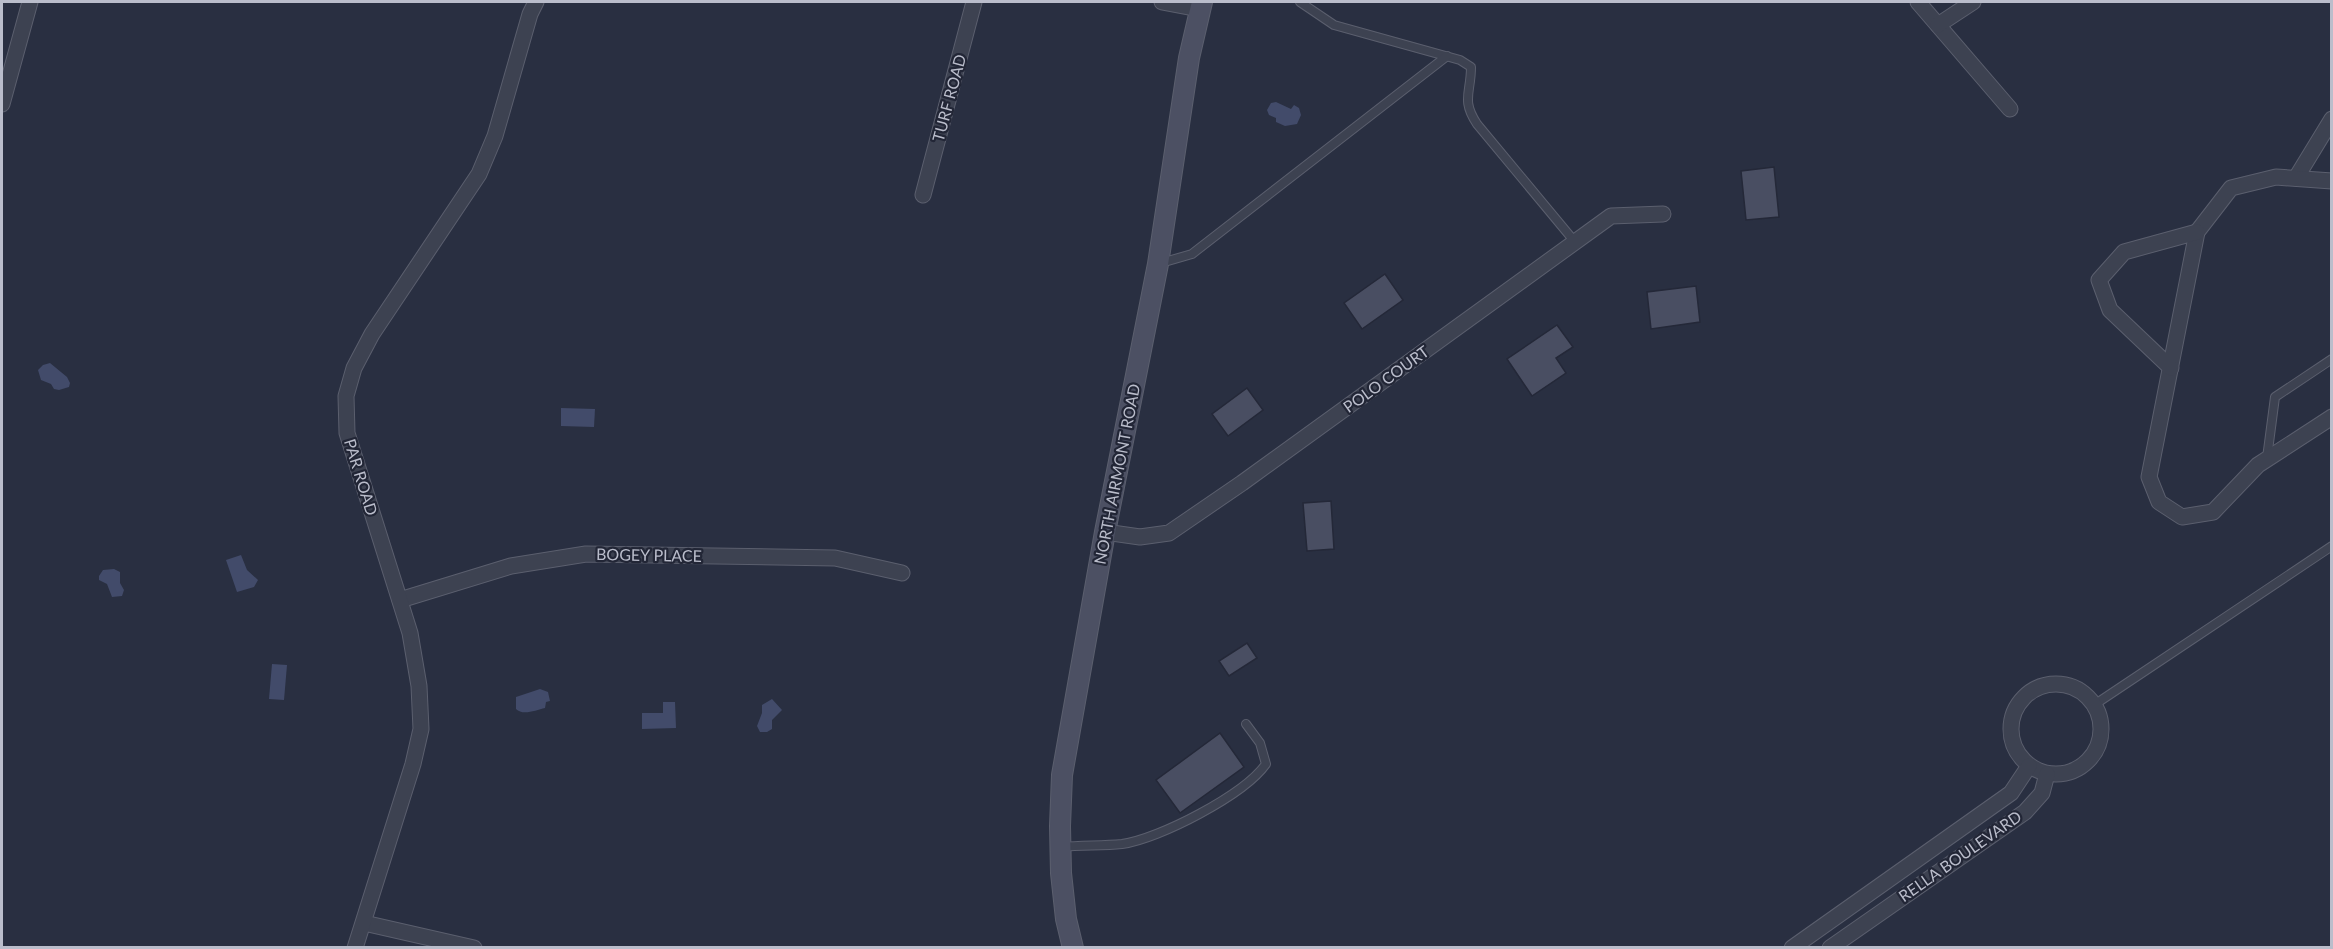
<svg xmlns="http://www.w3.org/2000/svg" width="2333" height="949" viewBox="0 0 2333 949" font-family="Lato,sans-serif">
<rect width="100%" height="100%" fill="#292f41"/>
<g fill="#424b6a">
<path d="M1276,102l15,7 3,-4 5,3 2,7 -4,9 -12,2 -9,-4v-4l-7,-3 -2,-5 4,-7z"/>
<path d="M50,363l17,14 3,6 -1,4 -10,3 -5,-1 -3,-5 -10,-4 -3,-10 5,-5z"/>
<path d="M561,408l34,1 -1,18 -33,-1z"/>
<path d="M241,555l6,15 11,10 -4,7 -17,5 -11,-32z"/>
<path d="M114,569l6,3v11l4,7 -2,6 -10,1 -5,-13 -8,-4v-4l4,-6z"/>
<path d="M272,664l15,1 -3,35 -15,-1z"/>
<path d="M540,689l8,3 2,9 -4,1 -1,6c-9,2 -22,8 -29,1v-12z"/>
<path d="M772,699l10,11 -10,10v9l-5,3h-7l-3,-6 5,-13v-8z"/>
<path d="M663,702h12l1,26 -34,1v-16h21z"/>
</g>
<g fill="#494e62" stroke="#242838" stroke-width="1.5">
<path d="M1774,167l5,50 -33,3 -5,-49z"/>
<path d="M1385,274l18,26 -41,29 -18,-26z"/>
<path d="M1696,286l4,36 -49,7 -4,-37z"/>
<path d="M1557,325l16,22 -17,11 10,15 -34,23 -25,-37z"/>
<path d="M1247,388l16,22 -35,26 -16,-22z"/>
<path d="M1331,501l3,48 -27,2 -4,-48z"/>
<path d="M1247,643l10,15 -28,18 -10,-15z"/>
<path d="M1220,733l24,34 -64,46 -24,-33z"/>
</g>
<g fill="none" stroke-linecap="round" stroke-linejoin="round">
<g stroke="#5b5f6e" stroke-width="10">
<g id="lane">
<path d="M1300,2l34,23 126,35 11,7c0,26 -10,33 6,57l98,118"/>
<path d="M1161,263l31,-9 255,-198"/>
<path d="M2267,458l8,-61 57,-38"/>
<path d="M2094,705l238,-159"/>
<path d="M1062,847c19,-2 40,-1 60,-3 37,-5 122,-49 144,-80l-6,-21 -14,-19"/>
</g>
</g>
<g stroke="#5b5f6e" stroke-width="17">
<g id="street">
<path d="M1162,2l37,7"/>
<path d="M1918,2l92,107"/>
<path d="M1938,25l35,-23"/>
<path d="M2,104l28,-102"/>
<path d="M2296,178l36,-59"/>
<path d="M2332,181l-56,-4 -45,11 -34,44 -48,245 10,25 23,15 31,-5 45,-47 74,-48"/>
<path d="M923,195l51,-193"/>
<path d="M2171,368l-61,-58 -11,-30 25,-28 73,-20"/>
<path d="M1105,532l35,5 29,-4 73,-50 369,-267 52,-2"/>
<path d="M400,600l111,-34 75,-12 249,4 67,15"/>
<circle cx="2056" cy="729" r="45"/>
<path d="M364,923l110,25"/>
<path d="M355,948l58,-184 8,-35 -2,-43 -9,-53 -63,-200 -1,-37 8,-28 18,-34 107,-160 16,-38 35,-122 6,-12"/>
<path d="M1792,948l219,-155 18,-27"/>
<path d="M1830,948l195,-136 17,-19 5,-19"/>
</g>
</g>
<g stroke="#5b5f6e" stroke-width="22">
<path id="secondary" d="M1073,948l-7,-29 -5,-46 -1,-47 2,-51 43,-243 53,-268 31,-206 13,-56"/>
</g>
<use href="#lane" stroke="#3d4251" stroke-width="8"/>
<use href="#street" stroke="#3d4251" stroke-width="15"/>
<use href="#secondary" stroke="#4c5063" stroke-width="20"/>
</g>
<g text-anchor="middle" stroke-width="4.5" stroke-linejoin="round" paint-order="stroke">
<g font-size="16" fill="#babdcb" stroke="#222636">
<text transform="translate(949 98) rotate(-75)" y="6">TURF ROAD</text>
<text transform="translate(1386 379) rotate(-36)" y="6">POLO COURT</text>
<text transform="translate(1117 474) rotate(-79)" y="6">NORTH AIRMONT ROAD</text>
<text transform="translate(361 477) rotate(73)" y="6">PAR ROAD</text>
<text transform="translate(649 555) rotate(1)" y="6">BOGEY PLACE</text>
<text transform="translate(1960 856) rotate(-35)" y="6">RELLA BOULEVARD</text>
</g>
</g>
<rect width="2333" height="949" fill="none" stroke="#babdcb" stroke-width="6"/>
</svg>
